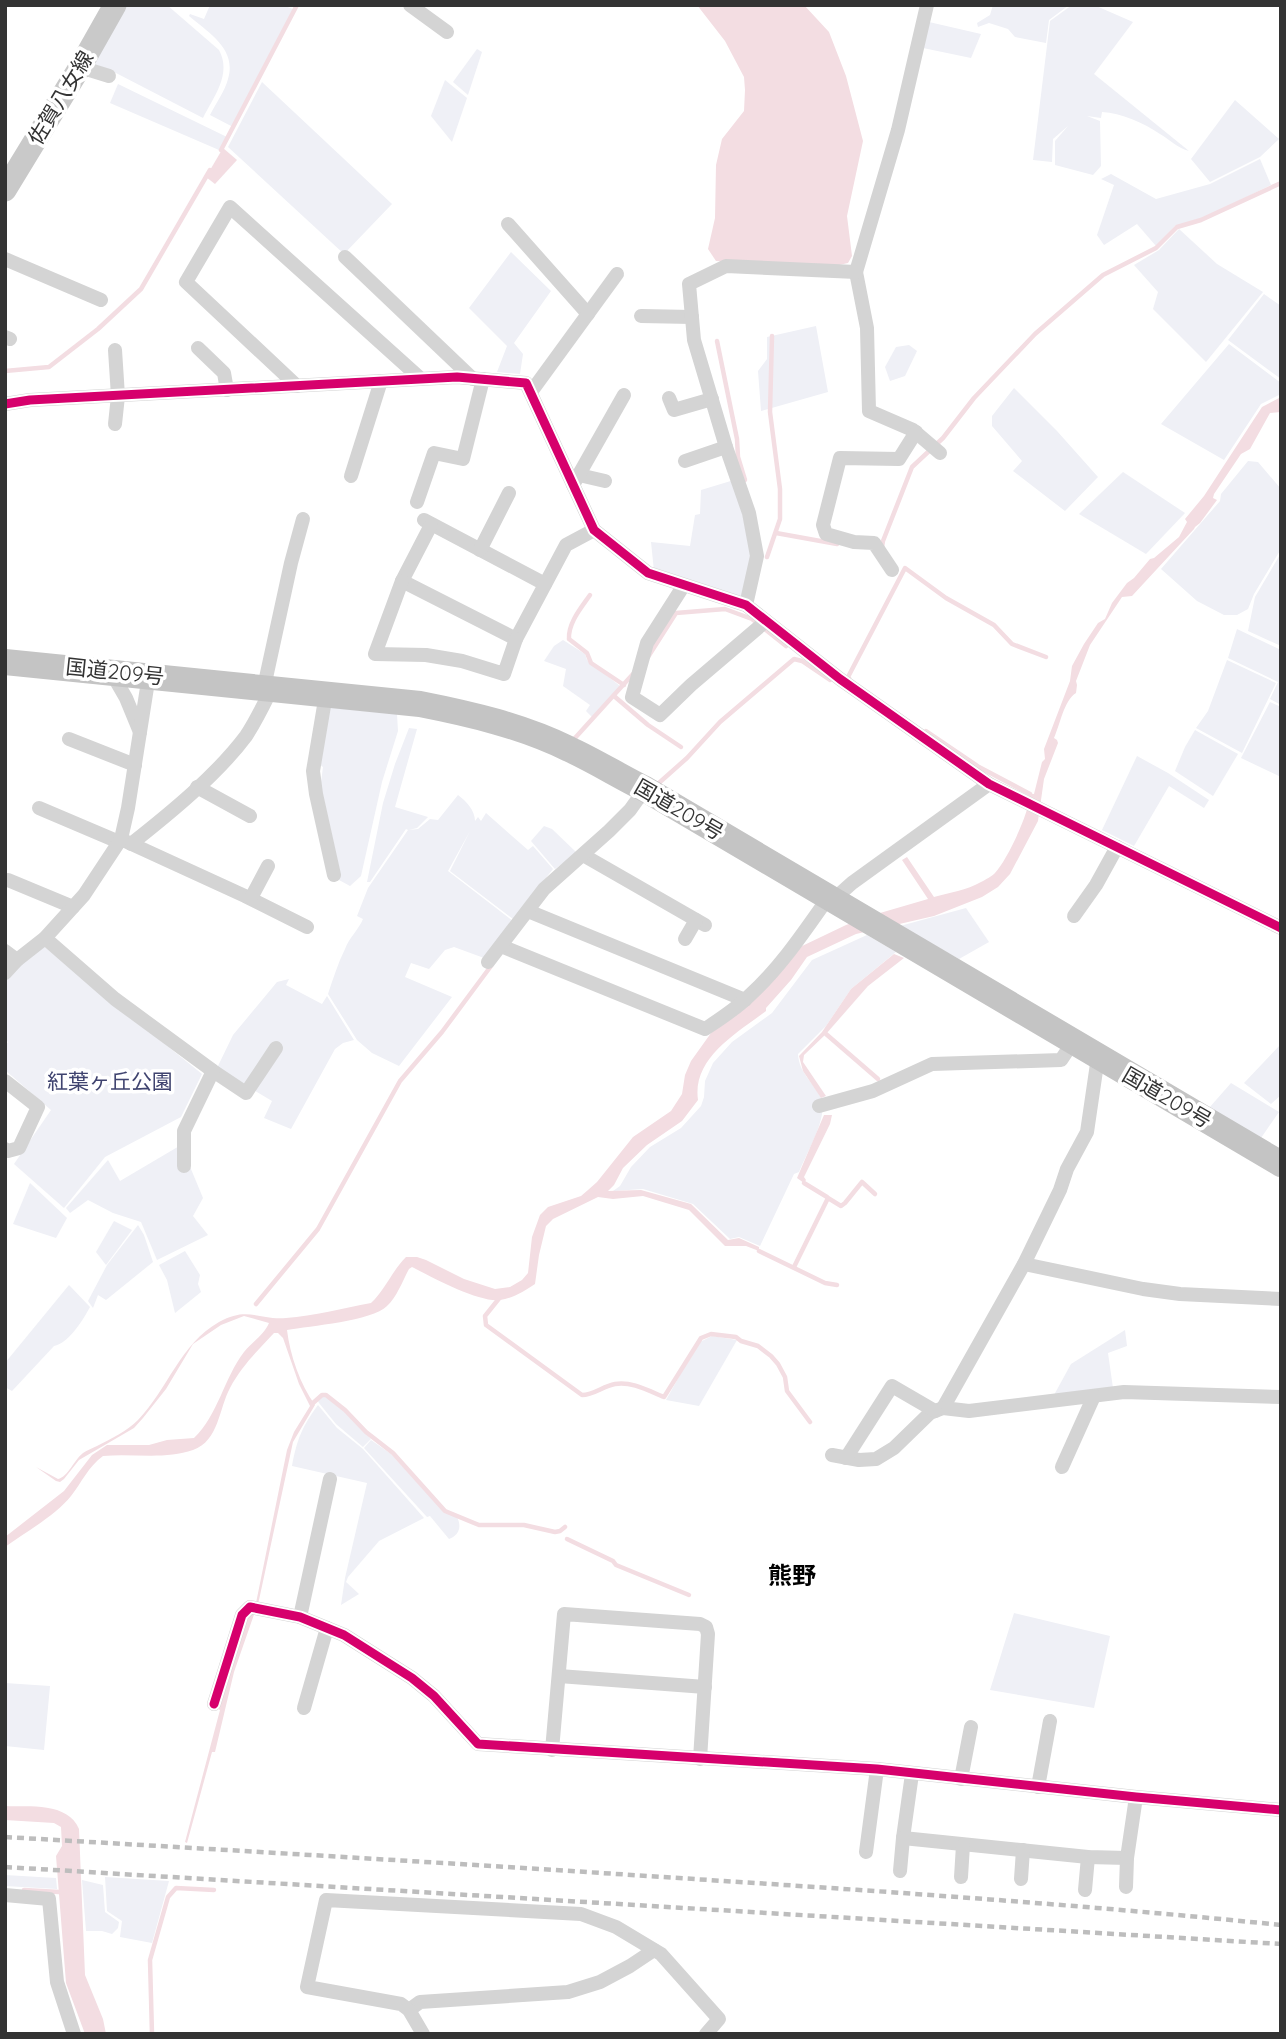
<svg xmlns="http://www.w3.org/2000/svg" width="1286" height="2039" viewBox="0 0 1286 2039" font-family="Quicksand,'Noto Sans JP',sans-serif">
<rect width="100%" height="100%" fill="#fff"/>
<g fill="#eff0f6">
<path d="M125,5h42l52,45c13,24 -5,46 -16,68l-87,-45 -26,-8z"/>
<path d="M210,5h72l11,4 -60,118 -23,-12c6,-12 15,-24 18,-36 9,-30 -19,-46 -39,-63l1,-2 14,5z"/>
<path d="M993,5h76l-20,15 -3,23 -31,-6 -7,-8 -19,-6 -11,4 -1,-4 13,-8z"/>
<path d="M1072,5h22l39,17 -39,52 95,77c-11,-3 -19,-11 -29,-17 -16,-11 -39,-21 -58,-22l-1,6 -14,-2 13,5 1,45 -8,9 -38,-10v-24l13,-15 -15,13 -1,23 -19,-2 17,-139z"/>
<path d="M929,22l52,12 -10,24 -48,-10z"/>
<path d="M477,49l5,3 -14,43 -15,-13z"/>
<path d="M445,80l22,18 -15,44 -21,-26z"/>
<path d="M262,82l130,122 -48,50 -116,-107z"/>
<path d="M118,84l109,53 -8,13 -109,-47z"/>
<path d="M1235,100l44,39 -19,18 -50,25 -19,-23z"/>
<path d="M1260,159l11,26 -70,34 -26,7 -19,20 -19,-22 -33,21 -7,-10 17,-50 -13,-6 10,-5 45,25 54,-15z"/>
<path d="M1179,229l38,35 46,28 -57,70 -53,-53 5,-17 -24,-27 25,-15z"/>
<path d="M511,252l40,39 -37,52 9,11 -3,20 -23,-2 10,-26 -38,-38z"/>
<path d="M1264,294l17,12v73l-53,-39z"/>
<path d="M816,326l12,66 -67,19 -3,-40 9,-12v-22z"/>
<path d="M1229,344l52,39v11l-20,10 -37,56 -63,-36z"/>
<path d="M909,345l8,6 -12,25 -15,5 -5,-14 11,-20z"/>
<path d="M1014,388l43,43 41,46 -33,34 -52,-40 9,-10 -30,-35v-10z"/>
<path d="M1248,461l10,1 23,27v60l-27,45 -6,15 -11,6h-13l-27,-14 -36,-32 59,-68 1,-7z"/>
<path d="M1123,472l62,41 -39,41 -67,-40z"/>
<path d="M734,480l19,75 -9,45 -90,-29 -3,-29 39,4 5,-31 5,-1 1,-24z"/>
<path d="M1281,553v93l-33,-15 7,-34z"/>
<path d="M1237,629l44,21v55l-11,-6 8,-17 -50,-24z"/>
<path d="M563,640l22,14 2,6 33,26 -28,31 -6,-6 4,-6 -27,-19 3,-17 -22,-8 10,-15z"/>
<path d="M1227,660l49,23 -34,70 -46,-25 12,-17z"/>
<path d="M1270,702l11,5v70l-40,-19z"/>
<path d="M330,707l67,7 1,17 -16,51 -21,94 -11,10 -11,-6 -19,-90 3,-23 -4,-3z"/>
<path d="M409,728l8,1 -22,78 33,10 -11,11 -8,2 9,-1 12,-10 8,1 20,-25c8,6 17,15 17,26l3,-4 3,4 5,-8 42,37 5,-4 20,23 -40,50 -63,-48 20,-40 -22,40 65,50 -29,37 -30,-11 -9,3 -16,19 -18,-6 -6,14 47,20 -53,69 -27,-13 -15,-13 -29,-46c5,-15 10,-31 17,-45 4,-11 14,-20 18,-30l-6,-3 11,-28 40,-58 -2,-1 -36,53h-3l16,-79 12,-39z"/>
<path d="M1195,730l43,24 -25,42 -38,-25 10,-24z"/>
<path d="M1137,756l31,17 41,27 -5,8 -35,-22 -35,60 -32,-16z"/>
<path d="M544,826l8,3 25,24 -22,16 -24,-28z"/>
<path d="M966,908l23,34 -30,17 -59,-33z"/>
<path d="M867,935l29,17 -45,37 -25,37 -28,28c1,19 15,28 23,44 8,18 -15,56 -22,74l-5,2 -34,72 -21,-9 -9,2 -37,-35 -50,-15 -30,2 7,-5 11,-19 19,-20 31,-19 20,-22 3,-9 1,-16 8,-18 19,-21 40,-29 40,-53z"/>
<path d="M41,944l161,130 -21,43 -76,40 -41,51 -50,-44 37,-54 -46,-40v-24l3,-4 -3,-3v-63z"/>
<path d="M289,979l-3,6 36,19 5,-8 27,44 -11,3 -8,6 -44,80 -27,-11 8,-17 -55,-33 16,-33 44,-53z"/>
<path d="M1281,1044v51l-10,9 -27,-21z"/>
<path d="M1231,1083l48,29 -18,26 -52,-30z"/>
<path d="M181,1145l22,53 -10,18 15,19 -51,25 -16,-38 -28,-9 -25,-13 -18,13 -4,-5 42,-48 12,21z"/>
<path d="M30,1183l37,35 -11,20 -43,-14z"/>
<path d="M114,1221l18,9 -26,35 -10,-13z"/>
<path d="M138,1225l6,10 9,27 -47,38 -8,-5 -5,13 -5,-7 19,-36z"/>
<path d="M185,1251l15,24 -2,9 3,8 -26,21 -8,-33 -8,-15z"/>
<path d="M69,1285l21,22c-7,13 -21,36 -36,39l-42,45 -7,-4v-24z"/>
<path d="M1125,1330l2,16 -19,7 5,35 -59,7 17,-31z"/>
<path d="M712,1336l25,4 -38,66 -33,-6 32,-57z"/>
<path d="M323,1396h2l17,13 29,30 -8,8 -27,-23 -17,-21 -1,-2z"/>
<path d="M318,1405l19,23 26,21 61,69 -45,23 -31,36 -2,5 13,12 -18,11 4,-27 22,-95 -75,-17c5,-27 10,-39 26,-61z"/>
<path d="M371,1440l20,14 53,58 13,5c5,10 2,18 -8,22l-19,-23 -3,1 -63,-69z"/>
<path d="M1014,1613l96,23 -16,72 -104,-18z"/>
<path d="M5,1683l45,3 -6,64 -39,-4z"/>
<path d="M5,1875l51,3 1,11 -52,-3z"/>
<path d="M105,1877l64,4 -17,62 -32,-6 2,-16 -15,-10z"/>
<path d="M82,1880l21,5 2,27 14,10 -1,6 -6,6 -10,-3h-16z"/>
</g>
<g fill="#f3dde2">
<path d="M697,5h107l25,27 17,44 17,65 -16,75 5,40 -4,7 -18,4 -114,-6 -8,-12 7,-31 1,-53 6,-26 22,-28 1,-21 -1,-13 -19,-36z"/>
<path d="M223,148l14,12 -22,24 -9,-7z"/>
<path d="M1281,397v15l-11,1 -20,36 -9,5 -27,40 -1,4 4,2 -17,23 -5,4 -1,2 -62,67 -10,1 -32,48 -14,36 1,4 -1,8c-12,7 -16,32 -22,45l3,2 1,3 -14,36 -6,42 -28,53 -12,13 -16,10 -48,19 -78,18 -49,23 -16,23 -25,28v3c-29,22 -74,47 -68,89l-16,21 -35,24 -24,23 -9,17 -6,6 33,-1 50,14 37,36 11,-2 20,9v4l-13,-5h-21l-36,-36 -46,-14 -30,3 -15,-2 -45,22 -7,7 -7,29 -4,29c-10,7 -22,14 -35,16 -20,3 -69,-23 -88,-33l-3,2c-6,11 -12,28 -22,37 -15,15 -77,20 -100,24 3,25 13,54 28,75l-22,37 -34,158 -25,72 -19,80h-3l-25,91 -2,-1 35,-132 -2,-1 28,-89 10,-17 31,-153 7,-18 16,-26 -11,-22 -16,-46 -5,-5h-4c-16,17 -33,34 -44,55 -11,20 -11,53 -37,62 -28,10 -61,3 -90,6 -15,11 -21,26 -32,40 -15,19 -45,36 -66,51v-10l59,-46 28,-36 15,-10h42l18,-5 27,-2c24,-23 30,-60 50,-86 8,-10 20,-17 25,-29l-25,-7 -23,9 -28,19 -27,45 -23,29 -9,10 -55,32 -15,19 -4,3 -4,-1 -20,-14 22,12c10,-2 16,-19 25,-26 4,-3 10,-5 14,-7 14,-7 30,-15 41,-26 30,-31 42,-76 81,-98 29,-16 38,-2 67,-4 28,-2 57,-10 85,-15 14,-13 21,-32 35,-46h11l9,3 38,19 31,10 15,-2 12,-7 6,-7 4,-36 8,-22 8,-8 33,-11 7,-6 9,-8 36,-45 38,-26 11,-17 3,-19 6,-14 25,-35 84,-79 46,-22 34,-12 48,-14 -26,-39 5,-3 27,40c15,-4 33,-7 47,-15 4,-2 11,-6 14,-9 12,-13 35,-61 35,-79h4l8,-32 3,-3 -1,-10 26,-68 2,-15 12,-22 14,-21 7,-4 7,-16 15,-20 7,-5 16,-19 4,-1 25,-21 8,-15 -2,-3 19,-23 58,-89z"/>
<path d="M894,954l10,4 -36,28 -42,48 -22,21 -1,7 23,34 -5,2 -18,-27 -4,-15 23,-24 29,-43z"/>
<path d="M824,1115h8l-2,9 -26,53 2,3 -2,3 -7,-5z"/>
<path d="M5,1806c24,1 63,-4 74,23l6,146 18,44 3,15h-21l-19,-51 -10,-127 6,-10 -1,-19 -7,-4 -49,-3z"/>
</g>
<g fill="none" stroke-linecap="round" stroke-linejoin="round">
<g stroke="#f3dde2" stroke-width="4.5">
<path d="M221,150l76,-145"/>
<path d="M717,341l20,98 1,18 7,23"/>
<path d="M5,371l44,-4 49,-38 43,-40 69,-119"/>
<path d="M776,533l61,11"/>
<path d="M882,547l1,-6 29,-74 31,-29 31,-40 61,-64 68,-59 53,-27 21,-21 24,-7 80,-37"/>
<path d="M767,557l13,-38v-30l-10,-77 2,-76"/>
<path d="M590,595c-9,13 -22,28 -21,44l18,14 4,10 33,22"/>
<path d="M648,657l28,-44 49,-4 27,10 34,27"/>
<path d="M849,678l-1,-1 57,-109 41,30 48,27 18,19 34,13"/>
<path d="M614,696l34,29 33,22"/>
<path d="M926,731l53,36 51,27"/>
<path d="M575,738l58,-64"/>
<path d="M660,782l27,-24 33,-36 74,-63 8,2 28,19"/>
<path d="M826,1034l52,45"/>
<path d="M804,1183l23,14"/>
<path d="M759,1251l66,32 12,2"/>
<path d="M794,1267l34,-69 13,8 4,-3 17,-21 13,12"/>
<path d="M501,1296l-16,20 1,9 96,70c12,0 21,-9 33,-11 17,-3 34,7 49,13l37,-59 10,-4 25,3 5,4 17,5 13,10 7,8 7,13 2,14 23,31"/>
<path d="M256,1304l62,-75 82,-148 42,-49 49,-66"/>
<path d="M313,1403l9,-8h4l19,15 21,22 27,21 52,58 34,14h45l31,7 5,-1 5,-4"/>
<path d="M567,1539l46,22 3,4 73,30"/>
<path d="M24,1890l35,2"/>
<path d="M152,2034l-2,-74 18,-63 8,-9 38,2"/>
</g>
<g stroke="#d4d4d4" stroke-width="14">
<path d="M410,5l37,27"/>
<path d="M80,67l29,9"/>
<path d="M508,224l80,90"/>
<path d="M345,257l128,122"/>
<path d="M5,259l96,41"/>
<path d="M856,272l11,56 2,83 44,19 27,23"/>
<path d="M641,316l51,1"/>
<path d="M5,337l5,2"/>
<path d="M198,348l26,25 3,17"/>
<path d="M297,386l-111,-104 44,-75 191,172"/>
<path d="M531,392l86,-118"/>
<path d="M669,398l5,12 38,-11"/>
<path d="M5,404l25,-4 427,-23 69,6 68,147 54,43 98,32 94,74 149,105 292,144"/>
<path d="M115,424l3,-28 -3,-46"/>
<path d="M685,461l41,-14"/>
<path d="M579,475l26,6"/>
<path d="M351,476l30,-95"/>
<path d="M573,485l51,-90"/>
<path d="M417,502l17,-49 29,6 20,-80"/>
<path d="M424,520l121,64"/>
<path d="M431,525l-29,56 114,58 50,-94 28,-15"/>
<path d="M480,550l29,-57"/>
<path d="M892,570l-18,-27 -20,-1 -28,-8 -3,-9 17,-67 59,1 17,-27"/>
<path d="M402,581l-27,73 51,1 36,6 42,13 12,-35"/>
<path d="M684,585l-37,58 -15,54 28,18 31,-30 75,-64"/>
<path d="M746,605l11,-49 -8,-43 -23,-66 -32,-107 -5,-56 37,-18 130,6 42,-142 29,-125"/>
<path d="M111,672l15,26 14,34"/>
<path d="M264,687l27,-124 12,-44"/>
<path d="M326,694l-13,77 3,23 18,81"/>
<path d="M69,739l66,26"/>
<path d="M197,787l53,29"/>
<path d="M39,808l80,34"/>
<path d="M125,841l120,55 62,31"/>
<path d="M131,844c38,-30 86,-69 115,-108 10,-15 18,-32 26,-48"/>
<path d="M583,855l122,70"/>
<path d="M8,880l65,27"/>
<path d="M251,898l17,-32"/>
<path d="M833,900l19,-17 137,-99"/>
<path d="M528,911l217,89"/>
<path d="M1074,916l22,-31 21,-38"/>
<path d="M45,938l70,61 98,72 33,22 30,-45"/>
<path d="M685,939l11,-19"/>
<path d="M501,946l204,83c15,-10 31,-20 44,-33 31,-28 55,-64 79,-98"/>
<path d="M5,951l12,9"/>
<path d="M488,962l56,-73 65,-58 21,-21 15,-21"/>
<path d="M5,973l12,-13 28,-22 39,-43 37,-56 7,-31 21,-133"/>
<path d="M5,1081l33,26 -19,41 -11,3 -3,-2"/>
<path d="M819,1106l54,-15 59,-27 129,-4 12,-18"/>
<path d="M184,1166v-35l29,-60"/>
<path d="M1024,1264l119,25 37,5 101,5"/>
<path d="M943,1408l81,-144 36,-74 7,-21 20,-37 11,-75"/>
<path d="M832,1455l27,5 17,-1 18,-11 36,-35 13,-5 26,3 155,-19 157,5"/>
<path d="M846,1458l46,-72 43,25"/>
<path d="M1062,1467l32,-71"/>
<path d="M300,1617l30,-138"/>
<path d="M559,1676l146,11"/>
<path d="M214,1704l28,-89 8,-8 50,10 44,18 68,43 22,18 44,48 399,25 259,28 145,13"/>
<path d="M304,1708l23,-80"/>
<path d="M552,1750l12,-136 136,10 6,3 2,7 -8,125"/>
<path d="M912,1774l-9,64 185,19 39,1 9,-61"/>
<path d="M961,1779l10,-52"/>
<path d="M1038,1787l12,-66"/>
<path d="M866,1852l11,-83"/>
<path d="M900,1871l3,-33"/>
<path d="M961,1877l2,-32"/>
<path d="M1021,1879l2,-29"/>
<path d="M1126,1887l1,-29"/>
<path d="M1085,1890l3,-33"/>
<path d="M5,1895l44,4 8,83 17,52"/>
<path d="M409,2010l11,-8 148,-10 32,-10 30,-16 24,-16"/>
<path d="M423,2034l-14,-24 -8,-6 -94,-17 19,-87 255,14 35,13 45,27 58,65 -13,15"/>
</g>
<path stroke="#c9c9c9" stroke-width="23" d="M5,190l75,-123 35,-62"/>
<path stroke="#c4c4c4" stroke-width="26" d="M5,662l415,42c51,10 102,22 149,45 26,12 50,27 76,40l636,375"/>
<g stroke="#bdbdbd" stroke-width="4.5" stroke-dasharray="7 5" stroke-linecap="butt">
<path d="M5,1837c240,14 479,28 719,44 186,12 371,25 557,44"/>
<path d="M5,1867l1276,77"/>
</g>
<g stroke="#fff" stroke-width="13">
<g id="cycleway">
<path d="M5,404l25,-4 427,-23 69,6 68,147 54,43 98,32 94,74 149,105 292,144"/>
<path d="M214,1704l28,-89 8,-8 50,10 44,18 68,43 22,18 44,48 399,25 259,28 145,13"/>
</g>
</g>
<use href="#cycleway" stroke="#d6006c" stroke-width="9"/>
</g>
<g text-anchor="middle" stroke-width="7" stroke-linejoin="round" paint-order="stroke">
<g font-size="21" fill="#333" stroke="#fff">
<text transform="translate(61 98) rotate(-59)" y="7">佐賀八女線</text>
<text transform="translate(115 672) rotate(6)" y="7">国道209号</text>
<text transform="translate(679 810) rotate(30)" y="7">国道209号</text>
<text transform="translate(1167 1098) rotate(30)" y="7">国道209号</text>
</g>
<g font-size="21" fill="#3f436f" stroke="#fff">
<text x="110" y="1089">紅葉ヶ丘公園</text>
</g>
<g font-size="24" font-weight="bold" fill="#000" stroke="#fff">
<text x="792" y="1584">熊野</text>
</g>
</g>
<rect width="1286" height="2039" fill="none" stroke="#333333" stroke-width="14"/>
</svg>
